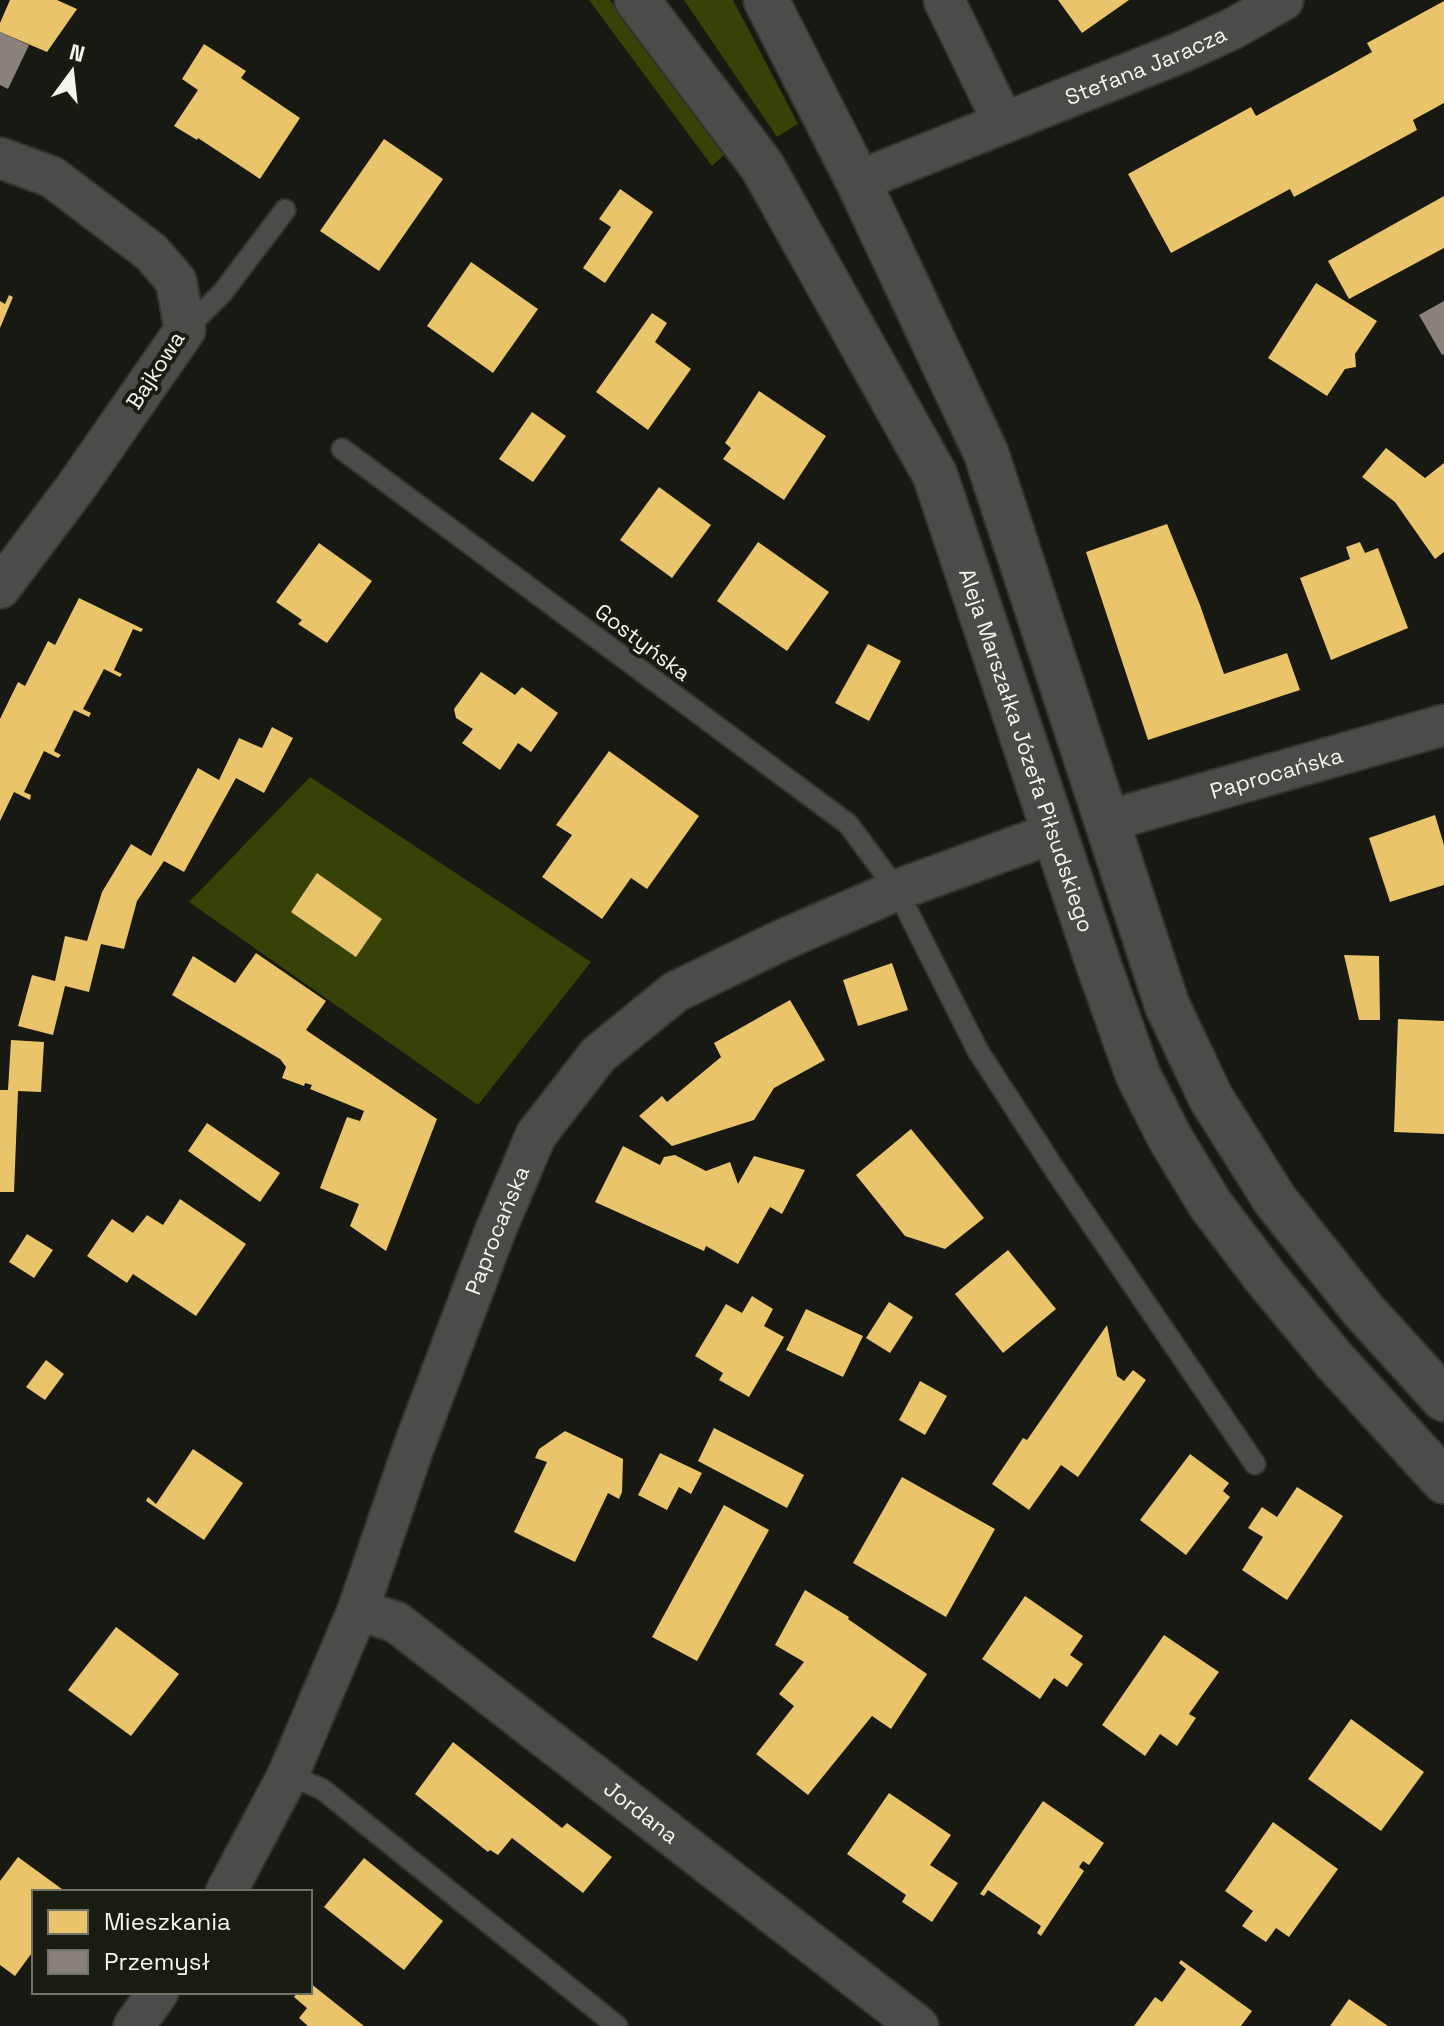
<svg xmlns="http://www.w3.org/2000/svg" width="1444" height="2026" viewBox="0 0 1444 2026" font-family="'Space Grotesk',sans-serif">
<rect width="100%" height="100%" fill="#181913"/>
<g fill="#364206">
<path d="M589,0h21l114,155 -12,11z"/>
<path d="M684,0h49l65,124 -21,13z"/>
<path d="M310,777l281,185 -113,143 -289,-203z"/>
</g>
<g fill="#e9c46a">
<path d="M10,0h47l20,9 -30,43 -47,-20v-9z"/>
<path d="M1058,0h71l-47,33z"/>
<path d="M1444,1v102l-31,17 4,10 -123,67 -4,-8 -119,64 -43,-79 123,-67 5,9 77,-42 39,-22 -5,-9z"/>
<path d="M204,44l42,27 -5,7 59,40 -40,61 -62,-41 -1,2 -23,-14 24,-36 -16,-11z"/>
<path d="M384,139l59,40 -64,92 -59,-40z"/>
<path d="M620,189l33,23 -48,71 -22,-15 28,-41 -12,-8z"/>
<path d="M1444,196v52l-95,51 -21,-38z"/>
<path d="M471,262l67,47 -45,64 -66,-47z"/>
<path d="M1316,283l61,38 -22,33 1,13 -11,2 -18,27 -59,-38z"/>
<path d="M9,295l4,2 -13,31v-27l5,3z"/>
<path d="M652,313l15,10 -12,19 36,27 -43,61 -52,-38z"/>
<path d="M759,391l67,45 -42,64 -61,-41 8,-11 -6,-5z"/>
<path d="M532,412l34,24 -33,46 -34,-23z"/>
<path d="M1386,448l39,30 19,-15v89l-9,7 -40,-57 -33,-25z"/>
<path d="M659,487l52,38 -39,53 -52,-38z"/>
<path d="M1167,524l33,81 24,69 63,-21 13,37 -152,50 -62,-188z"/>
<path d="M758,542l71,50 -42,59 -70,-50z"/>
<path d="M1360,542l5,11 13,-5 30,80 -77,32 -31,-82 50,-19 -4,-12z"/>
<path d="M319,543l53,38 -45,62 -29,-19 4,-4 -26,-18z"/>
<path d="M79,598l64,31 -2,3 -8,-3 -19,41 8,4 -2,3 -16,-8 -21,40 8,4 -2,4 -15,-7 -20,41 7,4 -3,3 -14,-7 -20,41 7,3 -1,5 -16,-8 -14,29v-102l18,-37 7,4 23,-45 7,4z"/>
<path d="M868,644l33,17 -32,60 -34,-18z"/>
<path d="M481,672l34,23 7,-8 36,26 -27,39 -13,-9 -18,27 -38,-27 11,-14 -17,-11 -2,-9z"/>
<path d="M272,727l21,11 -29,55 -28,-15 -52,94 -20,-11 -27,40 -13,48 -23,-5 -12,48 -24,-6 -12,49 -35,-9 14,-51 23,6 10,-45 22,5 15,-49 29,-48 20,12 47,-88 21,12 20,-42 23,10z"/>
<path d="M609,751l90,65 -52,73 -16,-11 -29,41 -60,-42 30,-42 -16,-10z"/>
<path d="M1435,815l9,30v40l-54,17 -21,-64z"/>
<path d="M317,873l65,46 -26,38 -65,-45z"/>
<path d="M256,953l70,48 -20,29 131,89 -51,132 -36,-25 9,-22 -39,-16 27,-71 13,4 4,-10 -54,-22 2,-4 -7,-2 -1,3 -22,-8 4,-11 -6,-8 -108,-64 21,-39 42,27z"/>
<path d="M1344,955l35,1 1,64h-21z"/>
<path d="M892,963l16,47 -50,16 -15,-46z"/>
<path d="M790,1000l35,60 -51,28 -20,32 -82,26 -33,-30 23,-20 5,6 54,-45 -7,-14z"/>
<path d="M1398,1019l46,2v113l-50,-2z"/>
<path d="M11,1040l33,2 -3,50 -23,-1 -4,101h-14v-102h8z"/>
<path d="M207,1123l73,50 -20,29 -72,-51z"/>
<path d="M911,1129l73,89 -39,31 -40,-13 -49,-61z"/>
<path d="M623,1146l37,19 4,-8 11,-2 31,16 24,-9 8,22 16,-28 51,14 -23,44 -12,-7 -32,57 -32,-18 -2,5 -109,-49z"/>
<path d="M180,1199l66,45 -50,72 -63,-42 -6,9 -40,-27 25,-37 21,14 14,-18 16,10z"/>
<path d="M27,1234l26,16 -19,28 -25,-16z"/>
<path d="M1008,1250l48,59 -53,44 -48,-59z"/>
<path d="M752,1296l21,13 -9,17 20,11 -35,60 -30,-17 4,-7 -28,-17 31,-52 16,9z"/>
<path d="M889,1302l24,15 -23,36 -24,-15z"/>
<path d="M806,1309l57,27 -20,41 -57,-27z"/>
<path d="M1107,1325l10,51 7,5 9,-11 13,10 -68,97 -17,-12 -32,45 -37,-26 31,-46 4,2z"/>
<path d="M46,1360l18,14 -19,26 -19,-13z"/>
<path d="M920,1381l27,15 -22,39 -26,-15z"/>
<path d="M714,1428l90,47 -17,33 -89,-47z"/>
<path d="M565,1431l58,28 -1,33 -3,7 -11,-6 -33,69 -61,-30 33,-70 -12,-4 4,-9z"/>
<path d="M193,1449l50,34 -39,57 -58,-39 2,-4 8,7z"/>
<path d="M660,1453l42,20 -11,21 -12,-7 -12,23 -29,-15z"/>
<path d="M1190,1454l39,29 -6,8 7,6 -44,58 -46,-35z"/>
<path d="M902,1477l93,52 -49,88 -93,-54z"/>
<path d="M1297,1487l46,29 -56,84 -45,-30 21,-33 -15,-9 14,-21 15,10z"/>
<path d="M724,1505l45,25 -72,131 -45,-24z"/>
<path d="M805,1590l44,27 -1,2 79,55 -36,55 -19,-13 -64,79 -52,-41 38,-48 -15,-12 25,-32 -29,-17z"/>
<path d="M1025,1596l58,40 -13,19 13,9 -16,23 -13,-9 -14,21 -58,-40z"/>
<path d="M116,1627l63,47 -48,62 -63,-46z"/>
<path d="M1164,1635l55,37 -30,42 7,4 -19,28 -17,-12 -15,22 -43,-31z"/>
<path d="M1351,1719l73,53 -43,59 -73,-52z"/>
<path d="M453,1742l109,86 5,-5 45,34 -29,36 -71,-55 -14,17 -8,-5 -2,2 -73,-58z"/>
<path d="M889,1793l62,42 -21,30 28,18 -26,39 -30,-20 4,-7 -59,-41z"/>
<path d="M1043,1801l61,42 -15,22 -6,-4 -4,6 5,4 -43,65 -4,-3 4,-7 -53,-36 -4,6 -4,-2z"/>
<path d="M1273,1822l65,47 -49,68 -13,-9 -10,14 -24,-16 11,-15 -28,-20z"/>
<path d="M18,1857l48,35h-32v58l-19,26 -15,-11v-84z"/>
<path d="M364,1858l79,63 -39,49 -80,-63z"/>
<path d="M1181,1960l71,51 -11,15h-107l21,-29 7,5 24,-33 -7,-6z"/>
<path d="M310,1983l54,43h-56l-9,-8 8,-10 -13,-11 4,-5h12z"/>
<path d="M1349,1999l39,27h-58z"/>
</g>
<g fill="#8a817c">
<path d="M0,32l29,13 -21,44 -8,-4z"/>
<path d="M1444,301v53l-2,1 -23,-40z"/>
</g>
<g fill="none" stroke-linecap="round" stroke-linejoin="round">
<g stroke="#31332e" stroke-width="24">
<g id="lane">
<path d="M185,330l38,-38 62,-82"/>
<path d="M342,449l506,375 49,66 81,161 79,122 198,291"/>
<path d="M288,1775l34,14 295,237"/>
</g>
</g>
<g stroke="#31332e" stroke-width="44">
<g id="street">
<path d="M944,0l59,122"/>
<path d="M0,158l52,19 99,75 25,29 9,49 -109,157 -76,101"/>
<path id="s1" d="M858,181l324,-129 52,-24 49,-28"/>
<path id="s2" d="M1107,821l337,-96"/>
<path id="s3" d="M358,1610l38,12 522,404"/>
<path id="s4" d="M226,1892l62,-117 70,-165 56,-164 82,-217 40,-94 62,-80 77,-63 105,-51 117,-51 156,-57"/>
<path d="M134,2026l24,-34"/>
</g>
</g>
<g stroke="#31332e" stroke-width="48">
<g id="secondary">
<path id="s5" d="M637,0l125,166 173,309 164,491 39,109 32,63 40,66 56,74 68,82 110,121"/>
<path d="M766,0l92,181 128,272 181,552 44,93 64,102 88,110 81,89"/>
</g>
</g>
<use href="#lane" stroke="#4b4c49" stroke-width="20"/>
<use href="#street" stroke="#4b4c49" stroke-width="40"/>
<use href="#secondary" stroke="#4b4c49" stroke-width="44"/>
</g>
<g text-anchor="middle" stroke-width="8" stroke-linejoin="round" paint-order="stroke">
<g font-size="22" fill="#f3f6ed" stroke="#191c10">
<text dy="8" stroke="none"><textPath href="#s1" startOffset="310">Stefana Jaracza</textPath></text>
<text transform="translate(155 370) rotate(-57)" y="8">Bajkowa</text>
<text transform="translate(643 642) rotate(37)" y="8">Gostyńska</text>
<text dy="8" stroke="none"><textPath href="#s5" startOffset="852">Aleja Marszałka Józefa Piłsudskiego</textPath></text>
<text dy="8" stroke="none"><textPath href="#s2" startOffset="176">Paprocańska</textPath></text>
<text dy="8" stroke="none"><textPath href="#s4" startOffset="716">Paprocańska</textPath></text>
<text dy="8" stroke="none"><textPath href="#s3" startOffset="350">Jordana</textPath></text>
</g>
</g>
<rect x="32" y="1890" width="280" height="104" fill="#191c10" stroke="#707368" stroke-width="2"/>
<rect x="48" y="1910" width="40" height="24" fill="#e9c46a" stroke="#707368" stroke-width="2"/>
<text x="104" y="1930" font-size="24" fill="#f3f6ed">Mieszkania</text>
<rect x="48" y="1950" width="40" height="24" fill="#8a817c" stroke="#707368" stroke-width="2"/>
<text x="104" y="1970" font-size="24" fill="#f3f6ed">Przemysł</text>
<g transform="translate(72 72) rotate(15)" stroke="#191c10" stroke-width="6" paint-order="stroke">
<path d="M0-6L14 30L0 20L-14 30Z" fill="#f3f6ed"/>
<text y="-12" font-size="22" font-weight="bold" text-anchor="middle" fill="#f3f6ed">N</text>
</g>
</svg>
